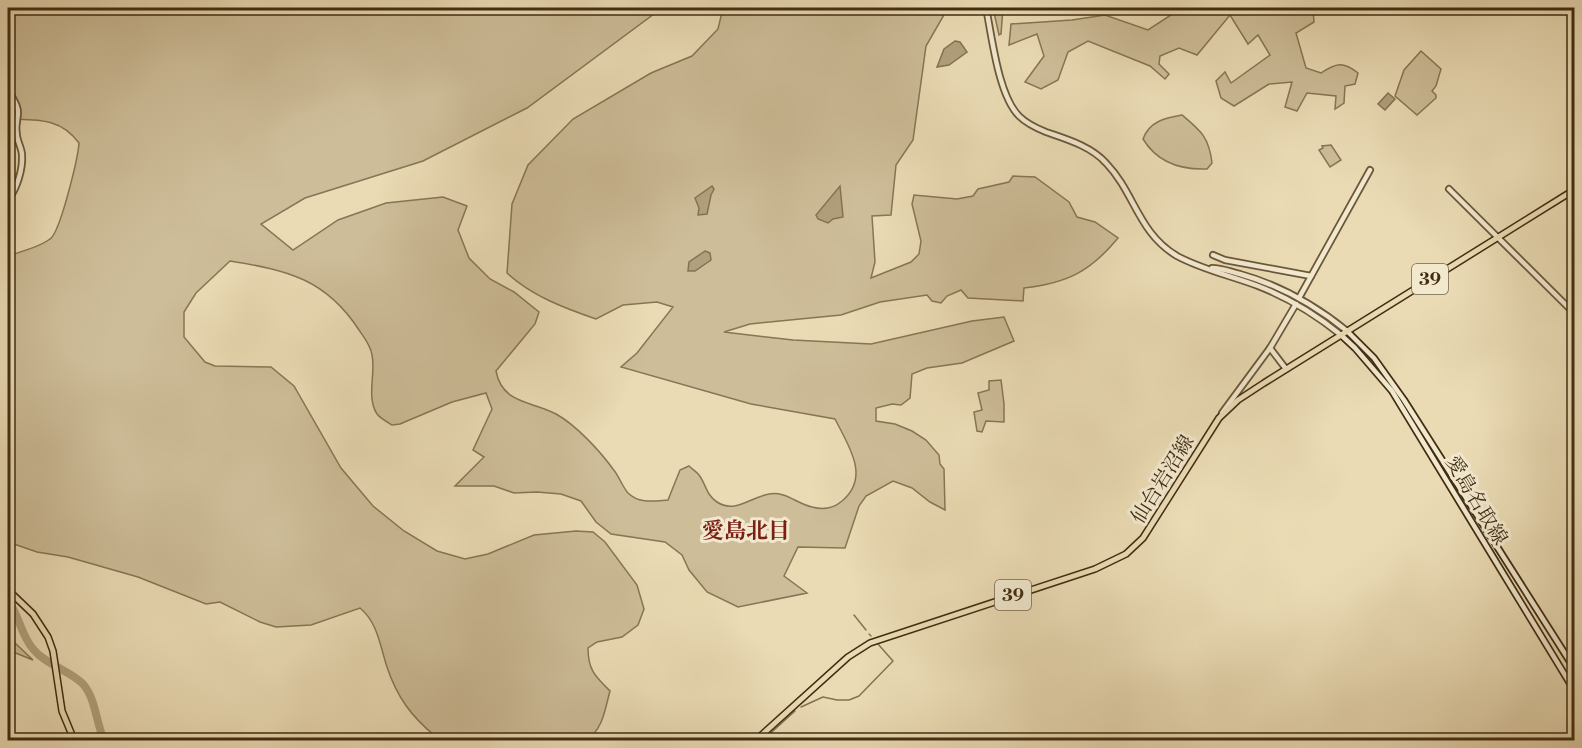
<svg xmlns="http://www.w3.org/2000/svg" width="1582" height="748" viewBox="0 0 1582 748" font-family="'Libre Bodoni','Noto Serif JP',serif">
<rect width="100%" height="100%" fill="#eadbb4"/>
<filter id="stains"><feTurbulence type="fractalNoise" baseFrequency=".00333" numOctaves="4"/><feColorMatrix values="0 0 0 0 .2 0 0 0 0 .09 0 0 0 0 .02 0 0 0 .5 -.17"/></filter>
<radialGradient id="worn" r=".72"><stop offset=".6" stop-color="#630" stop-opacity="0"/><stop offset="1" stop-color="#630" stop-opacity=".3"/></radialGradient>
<g fill="#cdbd98" stroke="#877555" stroke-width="1.5">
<path d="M8,8h654l-135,100 -104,53 -118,37 -44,26 32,26 45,-30 48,-17 57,-6 24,9 -9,24 11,28 21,21 24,13 25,20 -4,12 -39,47c6,33 36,30 60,43 20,11 44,37 57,55 6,7 9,17 15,24 11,11 26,8 40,7l12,-30 9,-4c3,3 8,6 10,9 7,9 7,20 18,27 18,12 34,-5 52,-8 17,-3 28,10 43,13 11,3 22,1 30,-6 29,-24 6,-56 -7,-82l-84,-15 -130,-37 16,-14 36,-46 -16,-5 -34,3 -27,14c-32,-11 -64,-23 -89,-46l5,-69 16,-39 45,-46 78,-46 41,-17 26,-27 5,-21h225l-22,38 -13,94 -17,25 -5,50 -19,1 3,46 -4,16 40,-16 8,-8 2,-13 -9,-37 2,-9 43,4 16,-3 5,-7 31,-7 4,-6 22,1 34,25 8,15 18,5 23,16c-28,34 -51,45 -94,50l-1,13 -55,-3 -7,-8 -14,6 -6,7 -9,-2 -5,-6 -47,7 -39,13 -91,9 -26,8 69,8 78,4 101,-23 32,-4 10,24 -52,22 -35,5 -15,6 -2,24 -9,7 -9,-1 -16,4v13l19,3 17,7 14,9 13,15 1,9 4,5 1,41 -15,-8 -18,-14 -19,-7 -27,15 -7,10 -14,42 -47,-1 -14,29 23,17 -69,14 -31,-15 -18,-22 -7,-15 -17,-13 -54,-8 -15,-12 -15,-21 -20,-7 -24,-2 -23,1 -20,-7h-39l29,-29 -11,-7 19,-41 -6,-16 -34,9 -52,22 -8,1c-5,-3 -12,-7 -15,-11 -11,-17 -1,-41 -5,-59 -1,-9 -8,-18 -13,-25 -33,-51 -72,-60 -129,-69l-34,32 -12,19v25l21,25 10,4 56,1 23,19 47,82 32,38 31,25 33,20 28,8 23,-5 46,-19 42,-4 17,1 12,10 32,43 7,24 -6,16 -16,12 -25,5 -9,6c0,22 7,28 22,43 -5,18 -7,39 -24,49h-141l-3,-5 -3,-1 -4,2c-24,-20 -38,-39 -48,-69 -7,-21 -9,-44 -27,-59l-49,17 -35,2 -16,-5 -40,-20 -14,2 -68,-27 -70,-20 -31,-5 -29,-10v-285c13,-7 29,-8 42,-18 10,-6 28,-81 29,-96 -19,-26 -43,-23 -71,-24z"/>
<path d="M993,8h10l-2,26 -2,1z"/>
<path d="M1201,8h121l-9,2 1,12 -18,11 10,35 15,5c15,-10 22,-12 37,0l-3,11 -10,2 -1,17 -9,6 1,-13 -29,-3 -10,18 -12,-4 7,-25 -23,2 -35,22 -13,-8 -5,-17 9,-9 6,11 39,-28 -12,-20 -10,9 -18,-29 -33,40 -18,-7 -19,8 -1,8 10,10 -4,5 -15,-13 -62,-25 -20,11 -10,28 -17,9 -16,-7 19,-26 -7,-22 -28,11 2,-21 61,-4 33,-5 43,15 29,-19z"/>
<path d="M1421,51l20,18 -5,17 -4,5 4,4v3l-19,17 -22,-19 9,-26z"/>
<path d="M1182,115c19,16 27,22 30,48l-5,6c-26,1 -50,-7 -64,-30 6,-17 21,-21 39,-24z"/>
<path d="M1331,145l10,15 -11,7 -11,-17 4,-2 -1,-2z"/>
<path d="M1001,380l3,24v18l-18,-1 -4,11 -5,-1 -3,-19 8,-2 -4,-17 11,-3v-9z"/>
<path d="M8,639l6,3 19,18 -25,-10z"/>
</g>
<g fill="#b1a07d" stroke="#847252" stroke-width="1.5">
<path d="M955,41l5,1 7,10 -18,13 -12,2 7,-18z"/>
<path d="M1388,93l7,6 -10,11 -7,-6z"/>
<path d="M712,186l2,3 -3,6 -4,19 -9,1 1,-7 -4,-10z"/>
<path d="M840,186l3,31 -10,2 -5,4 -10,-4 -2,-4z"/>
<path d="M705,251l5,2 1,7 -16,11h-7l1,-9z"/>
</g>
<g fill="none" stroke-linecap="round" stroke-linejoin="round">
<g stroke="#847252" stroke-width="1.5">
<path d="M854,615l12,15"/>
<path d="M869,634l2,2"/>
<path d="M801,707l22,-10 14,3h12l10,-4 34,-35 -15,-17"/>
<path d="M763,740l32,-29"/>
</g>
<path stroke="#b1a07d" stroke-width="8" d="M8,600c11,15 13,35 25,49 13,16 36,21 50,35 13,15 13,39 21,56"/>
<g stroke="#6b583a" stroke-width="8">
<g id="tertiary">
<path d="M986,8c6,28 12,87 33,108 7,7 17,12 27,16 20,7 45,14 60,31 29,30 32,70 71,93 26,14 55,20 81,30 31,12 57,28 83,49"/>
<path d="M1449,189l125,124"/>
<path d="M8,200c9,-11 15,-31 14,-45 0,-6 -4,-12 -5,-19 -4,-20 8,-19 -6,-41"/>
<path d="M1213,255l12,5 86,16"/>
<path d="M1212,268c10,0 19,4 28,6 39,11 75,31 107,57"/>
<path d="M1299,298l71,-128"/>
<path d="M1270,348l16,21"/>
<path d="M1222,413l48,-65 26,-44"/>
</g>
</g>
<g stroke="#412d12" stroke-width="8">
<g id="secondary">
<path d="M1347,331l27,27 30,42 170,268"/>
<path d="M1341,335l14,13 37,43 182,299"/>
</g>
</g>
<g stroke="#412d12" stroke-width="8">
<g id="primary">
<path d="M8,590l25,24 15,23 5,14 9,60 12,29"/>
<path d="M756,740l92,-83 22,-14 225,-74 31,-15 17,-16 76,-120 19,-18 26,-17 310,-193"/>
</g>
</g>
<use href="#tertiary" stroke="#f1e8ce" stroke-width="4.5"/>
<use href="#secondary" stroke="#f1e8ce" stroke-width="4.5"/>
<use href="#primary" stroke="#eadbb4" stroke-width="5"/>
</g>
<g text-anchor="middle" stroke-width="6" stroke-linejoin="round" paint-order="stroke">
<g fill="#f1e8ce" stroke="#76654a" stroke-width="1.5">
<rect x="1412" y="264" width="36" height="30" rx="4.5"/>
<rect x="995" y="580" width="36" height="30" rx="4.5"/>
</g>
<g font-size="18" font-weight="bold" fill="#412d12">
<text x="1430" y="285">39</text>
<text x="1013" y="601">39</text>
</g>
<g font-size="20" fill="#412d12" stroke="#f1e8ce">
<text transform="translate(1162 479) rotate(-58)" y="7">仙台岩沼線</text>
<text transform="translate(1477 500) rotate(59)" y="7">愛島名取線</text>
</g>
<g font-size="22" font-weight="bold" fill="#7a1f14" stroke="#f1e8ce">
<text x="746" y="538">愛島北目</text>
</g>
</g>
<rect width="1582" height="748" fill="none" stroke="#eadbb4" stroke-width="30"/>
<rect x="9" y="9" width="1564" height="730" fill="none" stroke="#412d12" stroke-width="3"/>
<rect x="15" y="15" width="1552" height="718" fill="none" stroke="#412d12" stroke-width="1.5"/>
<rect width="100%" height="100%" filter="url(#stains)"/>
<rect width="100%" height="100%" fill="url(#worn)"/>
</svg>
